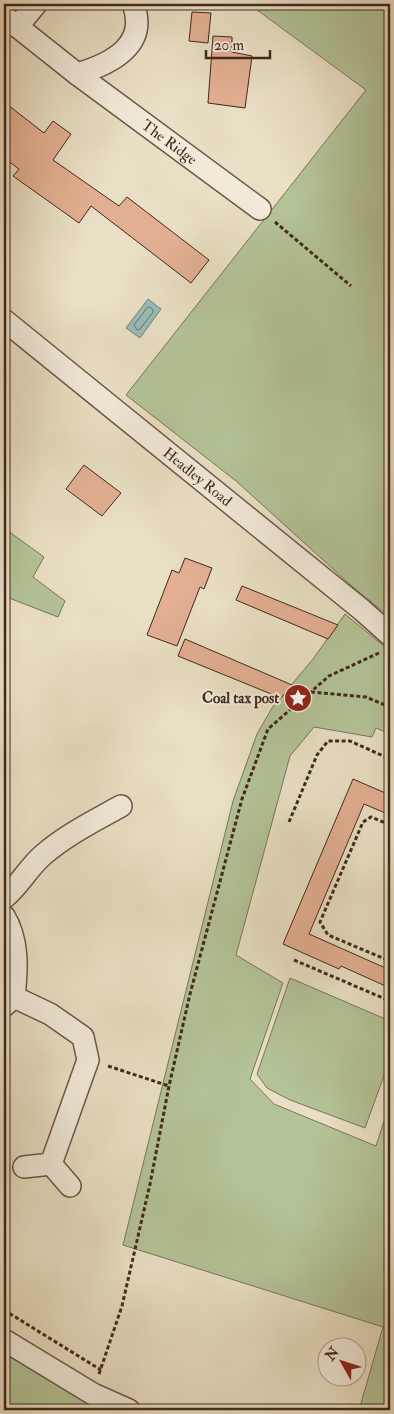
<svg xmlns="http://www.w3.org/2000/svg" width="394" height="1414" viewBox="0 0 394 1414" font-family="'IM FELL Double Pica',serif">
<rect width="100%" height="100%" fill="#e9dfc4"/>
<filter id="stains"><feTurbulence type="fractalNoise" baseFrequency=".004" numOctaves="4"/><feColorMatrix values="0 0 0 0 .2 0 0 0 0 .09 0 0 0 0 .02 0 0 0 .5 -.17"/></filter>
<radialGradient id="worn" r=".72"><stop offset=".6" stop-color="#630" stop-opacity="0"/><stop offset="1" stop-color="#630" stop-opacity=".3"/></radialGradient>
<g fill="#b3c297" stroke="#7b755a">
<path d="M249,4h141v613l-36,-29 -118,-107 -110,-86 240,-305z"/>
<path d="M4,528l40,29 -11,20 32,24 -7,16 -54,-21z"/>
<path d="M345,614l45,37v83l-14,-6 -4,9 -58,-10 -24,29 -54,199 47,28 -33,96 24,25 102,42 8,-25 6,2v287h-31l24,-83 -260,-82 110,-444 24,-67 15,-26 41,-49z"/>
<path d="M290,978l100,43v38l-25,69 -75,-28 -23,-12 -10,-14z"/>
<path d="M4,1350l104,60h-104z"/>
</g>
<path fill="#97bcb6" stroke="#758179" d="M148,299l13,10 -21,29 -14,-10z"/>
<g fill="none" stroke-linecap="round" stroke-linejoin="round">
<path stroke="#6d726a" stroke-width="1" d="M150,307l3,3v2l-13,17 -3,1 -3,-5 13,-17z"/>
</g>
<g fill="#e2af92" stroke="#43281e">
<path d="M192,12l19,1 -3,30 -19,-2z"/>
<path d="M213,36l19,1v15l20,4 -7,52 -37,-5z"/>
<path d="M4,102l40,31 9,-12 18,13 -18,26 66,46 8,-9 82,63 -18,23 -100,-77 -12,17 -66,-47 6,-7 -15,-11z"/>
<path d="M84,465l37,28 -19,23 -36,-27z"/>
<path d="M185,558l27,10 -8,21 -4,-2 -23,59 -30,-11 25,-65 7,3z"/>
<path d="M242,586l96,39 -10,14 -92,-39z"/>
<path d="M185,639l107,46 -11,13 -103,-42z"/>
<path d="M353,779l37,16v20l-26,-11 -55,130 81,36v18l-49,-22 -2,3 -56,-25z"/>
</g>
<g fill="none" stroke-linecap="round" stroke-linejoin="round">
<g stroke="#6c5648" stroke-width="24">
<g id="minor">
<path id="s1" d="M4,16l73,58 183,135"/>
<path d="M17,27l19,-23"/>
<path d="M77,74c34,-10 72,-29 56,-70"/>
<path id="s2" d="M4,320l358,290 28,25"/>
<path d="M4,898c15,-12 24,-30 39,-43 23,-20 51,-34 78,-49"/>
<path d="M4,916c15,24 13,54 10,81l-10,9"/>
<path d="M14,997l36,17 33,23 5,23 -37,104 -27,3"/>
<path d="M51,1164l19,22"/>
<path d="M4,1340l89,54 36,16"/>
</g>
</g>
<g stroke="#43281e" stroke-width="3" stroke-dasharray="4 2.5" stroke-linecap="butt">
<path d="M275,222l76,64"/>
<path d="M311,692l55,5 24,10"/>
<path d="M289,822l28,-67 11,-14h22l40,18"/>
<path d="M390,825l-19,-8 -8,5 -43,100 8,13 62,26"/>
<path d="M294,960l96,41"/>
<path d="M108,1066l61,20"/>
<path d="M4,1310l97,60"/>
<path d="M99,1374l23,-68 28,-122 19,-98 21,-92 52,-195 26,-70 61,-53 50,-23"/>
</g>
<use href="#minor" stroke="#f1ead9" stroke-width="21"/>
</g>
<defs>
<g id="sight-disc" transform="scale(1.4375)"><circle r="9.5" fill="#8f2418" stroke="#f1ead9"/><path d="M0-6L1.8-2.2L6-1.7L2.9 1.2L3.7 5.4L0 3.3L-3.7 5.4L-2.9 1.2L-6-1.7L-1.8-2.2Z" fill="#fff"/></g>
</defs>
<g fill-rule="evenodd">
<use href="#sight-disc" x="298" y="698"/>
</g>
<g text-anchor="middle" stroke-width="4" stroke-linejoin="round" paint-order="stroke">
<g font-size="15" fill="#43281e" stroke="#f1ead9">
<text dy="5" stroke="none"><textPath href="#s1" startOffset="208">The Ridge</textPath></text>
<text dy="5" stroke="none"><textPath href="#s2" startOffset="249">Headley Road</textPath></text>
</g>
<g font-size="15" font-weight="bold" fill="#43281e" stroke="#f1ead9" text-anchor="end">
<text x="279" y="703">Coal tax post</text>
</g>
</g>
<rect width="394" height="1414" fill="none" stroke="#e9dfc4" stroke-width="20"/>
<rect x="5" y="5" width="384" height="1404" fill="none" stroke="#43281e" stroke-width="2.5"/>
<rect x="10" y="10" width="374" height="1394" fill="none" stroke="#43281e"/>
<g transform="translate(342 1362) rotate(309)"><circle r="24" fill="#f1ead9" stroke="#ab9c8e"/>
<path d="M0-4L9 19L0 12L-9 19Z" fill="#8f2418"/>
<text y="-8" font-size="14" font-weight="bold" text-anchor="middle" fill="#43281e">N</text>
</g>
<path d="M206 50v8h64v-8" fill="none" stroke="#43281e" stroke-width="2.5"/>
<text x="214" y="50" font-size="15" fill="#43281e" stroke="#f1ead9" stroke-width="4" paint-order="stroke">20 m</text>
<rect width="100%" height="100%" filter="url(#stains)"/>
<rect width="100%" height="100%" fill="url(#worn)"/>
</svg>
